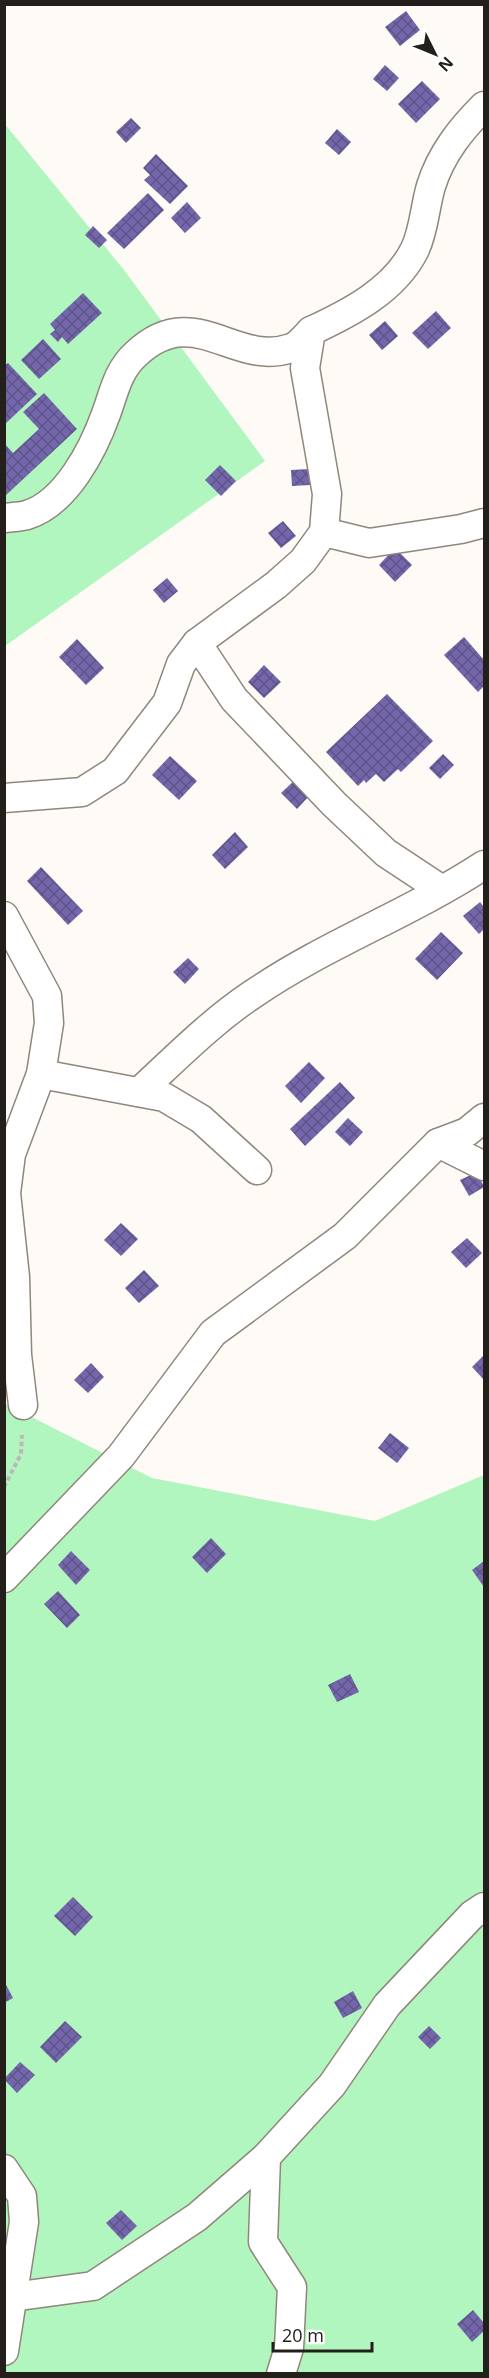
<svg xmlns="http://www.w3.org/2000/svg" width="489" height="2378" viewBox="0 0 489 2378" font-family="'Open Sans',sans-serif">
<defs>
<pattern id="building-cross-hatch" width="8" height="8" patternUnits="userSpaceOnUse" patternTransform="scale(1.5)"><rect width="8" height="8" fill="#7466aa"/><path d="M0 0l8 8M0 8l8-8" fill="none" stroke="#5f548a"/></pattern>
</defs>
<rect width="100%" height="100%" fill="#fefaf5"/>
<g fill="#b0f6be">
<path d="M4,123l120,147 141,191 -260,185z"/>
<path d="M4,1403l148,75 223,43 109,-46v898h-479z"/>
</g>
<g fill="url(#building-cross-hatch)">
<path d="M406,11l14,19 -20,16 -15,-19z"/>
<path d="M385,65l14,13 -12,13 -14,-12z"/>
<path d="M422,81l18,18 -24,24 -18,-19z"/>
<path d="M131,118l10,10 -15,15 -10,-11z"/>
<path d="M337,129l14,13 -12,13 -14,-12z"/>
<path d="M156,154l32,32 -18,18 -26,-24 6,-5 -7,-7z"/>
<path d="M148,193l16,17 -40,39 -17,-16z"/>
<path d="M187,202l14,16 -16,15 -14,-15z"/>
<path d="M93,226l14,14 -8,8 -14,-13z"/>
<path d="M83,293l19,20 -34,31 -6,-7 -4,5 -8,-8 5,-4 -5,-6z"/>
<path d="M436,311l15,17 -23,21 -16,-16z"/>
<path d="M385,321l13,15 -16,14 -13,-15z"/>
<path d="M43,339l18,20 -22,20 -18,-19z"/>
<path d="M8,363l29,31 -33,31v-59z"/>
<path d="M44,393l33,36 -73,68v-54l9,10 26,-24 -16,-17z"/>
<path d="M220,465l16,16 -15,15 -16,-16z"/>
<path d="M309,469l1,16 -18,1 -1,-16z"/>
<path d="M283,521l13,15 -15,12 -13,-15z"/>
<path d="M395,548l17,17 -17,17 -16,-17z"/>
<path d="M167,578l11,13 -14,12 -11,-13z"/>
<path d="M464,637l20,23v26l-6,6 -34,-37z"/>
<path d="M77,639l27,29 -18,17 -27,-28z"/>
<path d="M264,665l17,17 -17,16 -16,-16z"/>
<path d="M387,694l46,47 -32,31 -3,-3 -14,13 -8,-8 -10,9 -2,-3 -6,6 -32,-34z"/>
<path d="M443,754l11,11 -14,14 -11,-11z"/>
<path d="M170,756l27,25 -18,19 -27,-25z"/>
<path d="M296,779l15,15 -14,15 -16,-16z"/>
<path d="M235,832l13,15 -23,22 -13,-14z"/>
<path d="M41,867l42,44 -15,14 -41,-44z"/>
<path d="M480,902l4,5v22l-5,5 -16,-18z"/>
<path d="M441,932l22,21 -26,27 -22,-21z"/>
<path d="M188,958l11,11 -14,15 -12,-12z"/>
<path d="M309,1062l16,16 -24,25 -16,-17z"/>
<path d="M340,1082l15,16 -50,48 -15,-17z"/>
<path d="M348,1118l15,14 -13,14 -15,-14z"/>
<path d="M477,1172l7,15 -15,9 -9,-16z"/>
<path d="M121,1223l17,16 -17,17 -17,-16z"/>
<path d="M467,1238l15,15 -16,15 -15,-16z"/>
<path d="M144,1270l15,16 -20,17 -14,-15z"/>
<path d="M484,1355v25l-12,-13z"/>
<path d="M91,1363l13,14 -16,16 -14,-13z"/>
<path d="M390,1433l19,15 -12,15 -19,-15z"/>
<path d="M211,1538l15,16 -19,19 -15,-16z"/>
<path d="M71,1551l19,19 -14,15 -18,-20z"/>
<path d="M484,1561v26l-12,-17z"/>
<path d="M58,1591l22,24 -13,13 -23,-24z"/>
<path d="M350,1674l9,18 -22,10 -9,-17z"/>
<path d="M73,1897l20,20 -18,19 -21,-20z"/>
<path d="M4,1981l9,17 -9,5z"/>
<path d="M353,1991l9,17 -19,10 -9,-16z"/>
<path d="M65,2021l17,16 -26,26 -16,-16z"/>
<path d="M429,2026l12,12 -11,11 -12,-12z"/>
<path d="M20,2062l15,13 -18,18 -13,-14z"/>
<path d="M121,2210l16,16 -15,14 -16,-17z"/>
<path d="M473,2310l11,13v8l-12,11 -15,-18z"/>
</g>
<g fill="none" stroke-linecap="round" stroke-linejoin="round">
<g stroke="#90877c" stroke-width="31">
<g id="minor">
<path d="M4,518c8,-1 16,-1 23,-3 39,-12 66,-65 79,-101 8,-22 12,-44 30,-60 58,-55 99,14 155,-6 7,-2 15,-12 20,-17"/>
<path d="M324,532l45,11 92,-14 23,-6"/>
<path d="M197,643l37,56 100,105 52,49 56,37"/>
<path d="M4,798l78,-6 33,-21 52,-68 14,-39 16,-21 79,-58 27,-24 21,-29 3,-38 -22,-126 6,-37c39,-18 84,-41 104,-82 9,-19 10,-43 16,-63 10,-32 30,-57 53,-80"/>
<path d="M4,916l43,80 2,27 -8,51 -30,80 -5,39 9,84 2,78 6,50"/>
<path d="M41,1074l123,23 37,22 56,51"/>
<path d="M139,1092c37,-34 72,-70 114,-98 73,-50 158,-81 231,-129"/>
<path d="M438,1143l46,23"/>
<path d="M4,1578l117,-122 92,-123 132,-97 93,-93 29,-11 17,-14"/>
<path d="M266,2157l-3,85 29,45 -3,61 -8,26"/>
<path d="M4,2169l18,27 2,26 -20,129"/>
<path d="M12,2297l81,-11 104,-69 69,-60 66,-72 55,-80 85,-90 12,-8"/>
</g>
</g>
<path stroke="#bbb8b3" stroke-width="4" stroke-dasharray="4.5 3" stroke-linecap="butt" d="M4,1487l17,-33 1,-19"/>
<use href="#minor" stroke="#fff" stroke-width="28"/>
</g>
<rect width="489" height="2378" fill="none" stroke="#23201b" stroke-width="12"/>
<g transform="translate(435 54) rotate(133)" stroke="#ffffff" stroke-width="4.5" paint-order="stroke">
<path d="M0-4.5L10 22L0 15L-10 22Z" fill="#23201b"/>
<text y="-9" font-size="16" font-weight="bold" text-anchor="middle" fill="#23201b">N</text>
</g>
<path d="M273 2342v9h99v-9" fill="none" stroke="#23201b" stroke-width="3"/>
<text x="282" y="2342" font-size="18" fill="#23201b" stroke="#ffffff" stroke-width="4.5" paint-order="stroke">20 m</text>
</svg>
